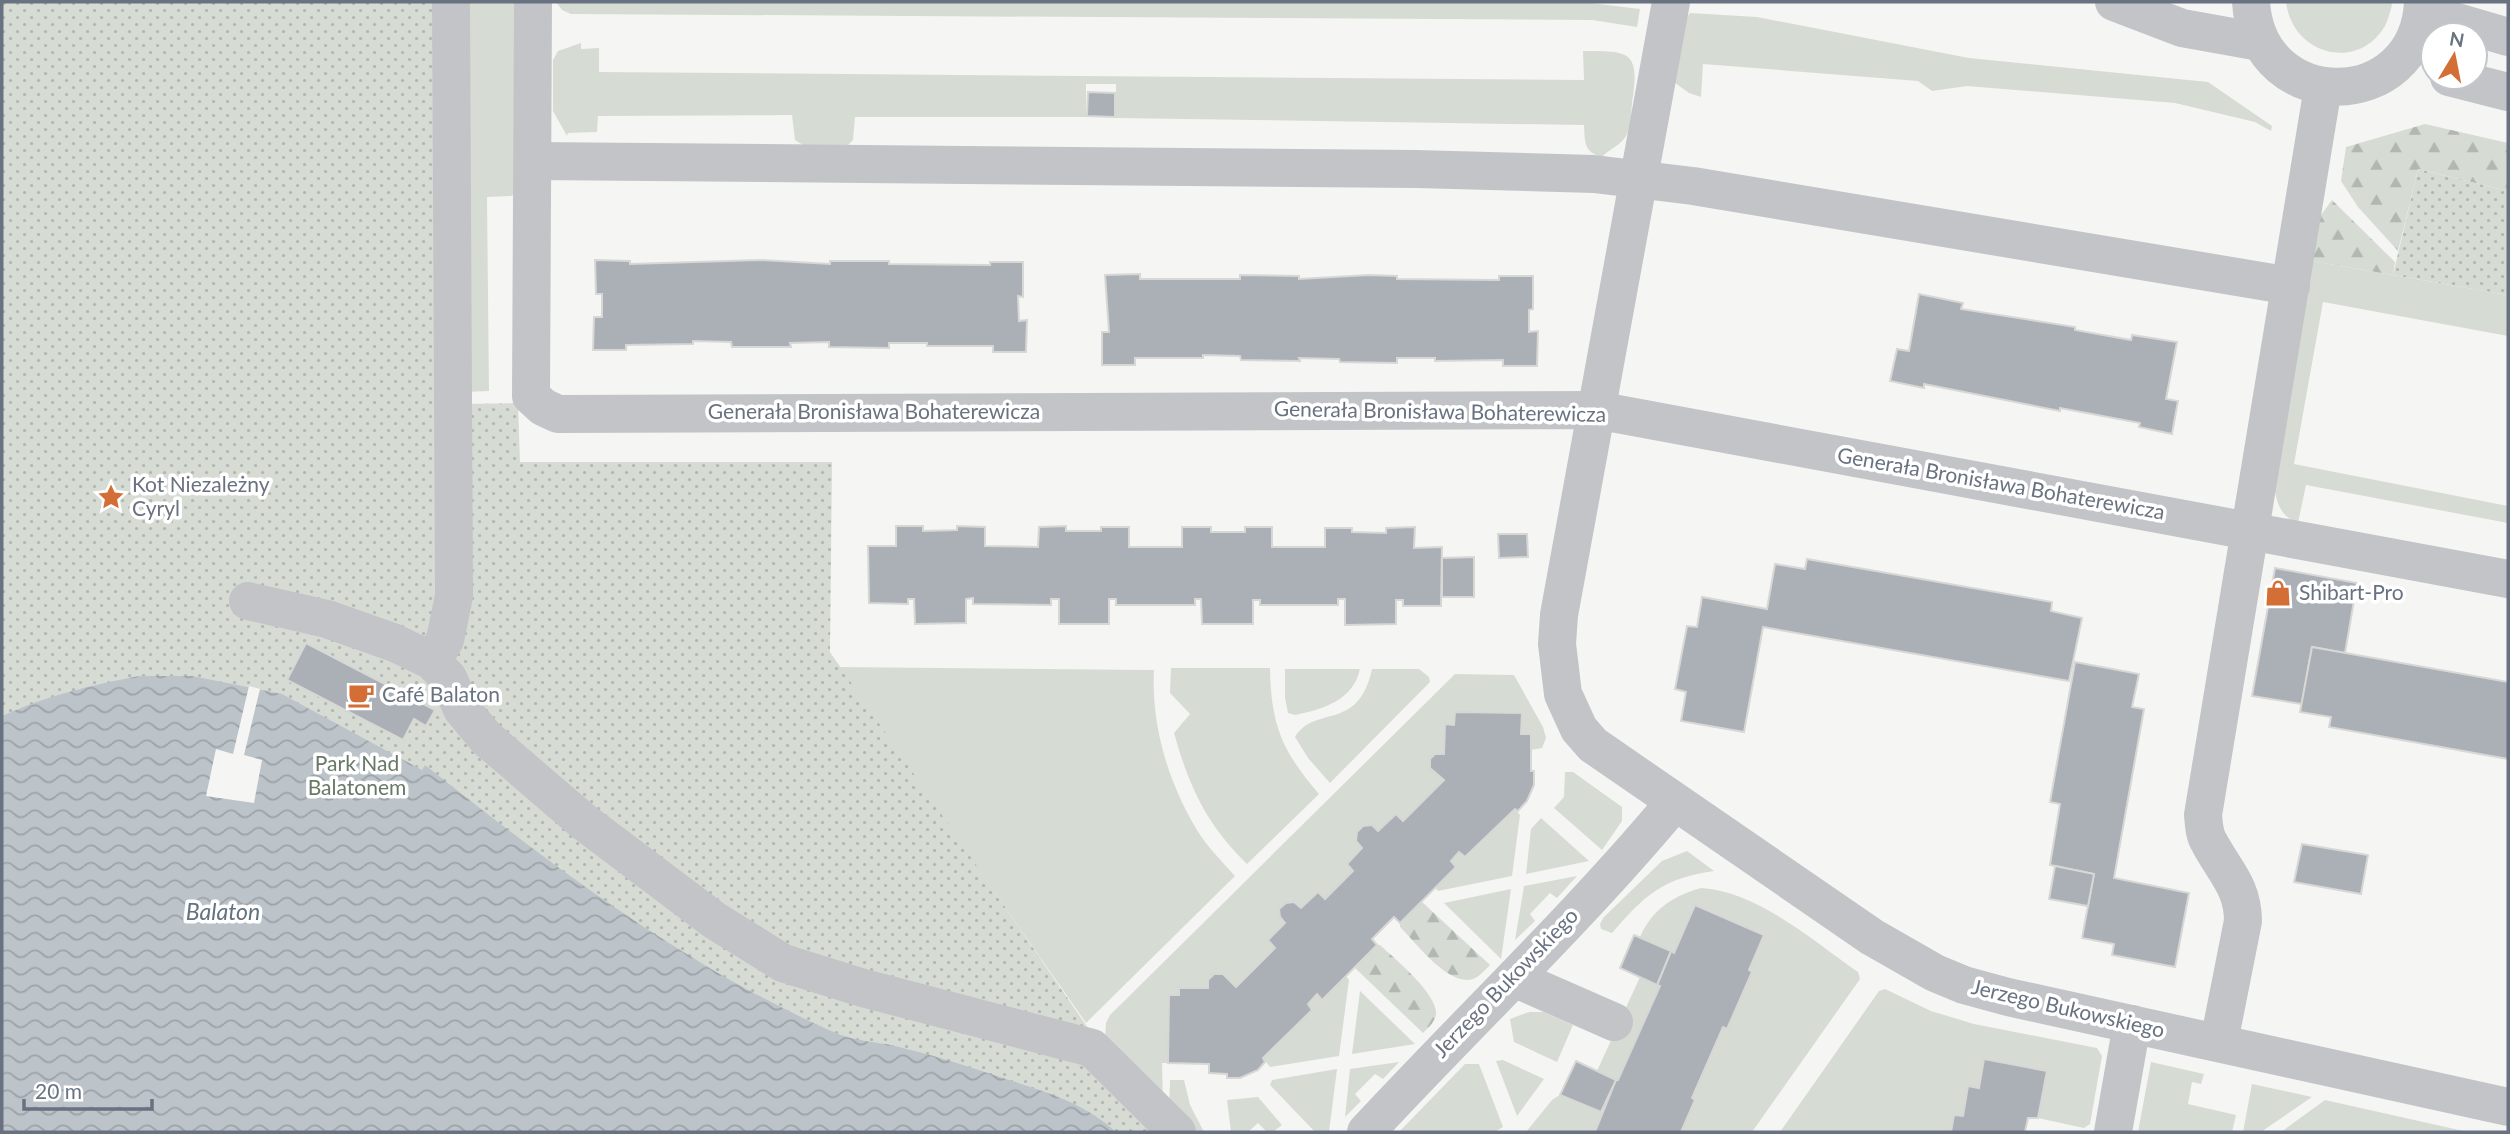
<svg xmlns="http://www.w3.org/2000/svg" width="2510" height="1134" viewBox="0 0 2510 1134" font-family="Lato,sans-serif">
<defs>
<pattern id="forest-firs" width="22" height="20" patternUnits="userSpaceOnUse" patternTransform="scale(1.75)"><rect width="22" height="20" fill="#d6dcd4"/><path d="M5 1l3.5 6h-7zM16 11l3.5 6h-7z" fill="#b1b7b1"/></pattern>
<pattern id="park-dots" width="8" height="8" patternUnits="userSpaceOnUse" patternTransform="scale(1.75)"><rect width="8" height="8" fill="#d6dcd4"/><path d="M2 2h.1M6 6h.1" fill="none" stroke="#b1b7b1" stroke-width="1.8" stroke-linecap="round"/></pattern>
<pattern id="water-waves" width="16" height="10" patternUnits="userSpaceOnUse" patternTransform="scale(1.75)"><rect width="16" height="10" fill="#bcc3c9"/><path d="M0 5q4-4 8 0t8 0" fill="none" stroke="#9da3a9"/></pattern>
</defs>
<rect width="100%" height="100%" fill="#f5f6f3"/>
<g fill="#d6dcd4">
<path d="M466,2h52l-1,191 -6,3 -24,1 2,194 -25,1z"/>
<path d="M556,2h905l130,1 49,6 -3,18 -45,-7 -1021,-6 -9,-4z"/>
<path d="M2286,2h105l1,3c-2,7 -4,15 -7,21 -28,47 -93,28 -99,-24z"/>
<path d="M1690,13l67,4 212,41 239,24 64,44 -1,5 -16,-9 -80,-19 -208,-17 -35,5 -14,-10 -215,-17 -2,33 -12,-4 -14,-10 2,-51z"/>
<path d="M581,43v6l18,-1v24l985,8 -1,-29c48,0 57,0 49,52 -1,10 -1,24 -6,33 -6,10 -17,13 -24,21 -19,-5 -17,-16 -18,-32l-468,-7v-34h-30v33h-231l-2,23 -6,6 -44,-1 -8,-5 -3,-25 -194,1 -1,16 -29,1 -1,3 -14,-25v-51l5,-9z"/>
<path d="M2312,261l196,34v41l-185,-34 -29,162 214,42v17l-202,-38 -8,38c-15,-5 -21,-18 -23,-32z"/>
<path d="M837,667l317,3c-3,55 14,112 43,160 10,17 25,31 38,46l-149,147z"/>
<path d="M1171,668h99c1,57 12,83 49,126l-72,70c-40,-39 -58,-77 -73,-131l16,-19 -20,-21z"/>
<path d="M1285,669h75c-7,31 -36,40 -65,46l-7,-2 -3,-15z"/>
<path d="M1372,669h47l10,8 1,5 -100,101 -22,-25 -13,-21c20,-33 63,-4 77,-68z"/>
<path d="M1455,674l59,1 29,52 3,11 -4,10 -11,2v-16h-10l1,-21h-67l-1,12 -9,-1 -1,30h-9l-5,5v9l14,12 -41,41 -7,-6 -18,16 -7,-6c-10,2 -14,5 -15,16l6,7 -15,16 6,7 -28,28 -7,-7 -17,16 -7,-6 -8,1 -6,6v8l5,6 -16,17 6,8 -39,39 -13,-13 -15,14h-28l-1,7h-10l-1,68h-6l1,39 -58,-64 1,-15 4,-8z"/>
<path d="M1565,772h8l49,35v14l-20,29 -48,-42 10,-11z"/>
<path d="M1515,809l5,6 -8,61 -74,15 -3,-4 21,-20 -5,-6 8,-9 7,5z"/>
<path d="M1541,818l48,43 -63,13 5,-45z"/>
<path d="M1687,851l27,20c-52,8 -68,23 -102,62l-11,-4 -1,-5 3,-6 59,-57z"/>
<path d="M1577,876l-20,22 -7,-5 -20,21 5,7 -20,19 9,-54z"/>
<path d="M1701,888c56,3 111,52 157,84l2,7 -108,153h-71l14,-32 -3,-2 31,-71 4,1 25,-56 -57,-67 -21,48 -34,-16c12,-27 32,-41 61,-49z"/>
<path d="M1511,889l-10,70 -57,-56z"/>
<path d="M1346,976l3,4 -10,76 -69,11 -7,-9 49,-48 -4,-6 9,-10 5,5z"/>
<path d="M1640,977l20,9 -42,94h-2l-19,-9z"/>
<path d="M1885,989l46,22 43,13 123,24 5,8 -12,68 -6,4 -46,-10 8,-47 -61,-12 -6,29 -11,-2 -5,30 -9,-1 -3,17h-171l99,-141z"/>
<path d="M1360,991l55,53 -63,10z"/>
<path d="M1529,1012h15l29,13 -16,37 -43,-20 -4,-23z"/>
<path d="M1503,1060l41,19 -27,37 -21,-55z"/>
<path d="M1399,1062l-16,17 -8,-5 -20,20 6,7 -16,16 5,-48z"/>
<path d="M2151,1062l53,12 -3,10 -9,-2 -4,22 48,11 -4,17h-94z"/>
<path d="M1465,1064h14l24,63 -9,5h-95z"/>
<path d="M1337,1069l-8,63h-14l-45,-47 2,-5z"/>
<path d="M1170,1080h14l6,25 14,27h-14l-21,-21z"/>
<path d="M2252,1084l60,13 -51,35h-18z"/>
<path d="M1560,1095l44,18 -9,19h-69l26,-32z"/>
<path d="M1258,1097l24,28 -9,7h-6l-9,-9 -10,9h-17l-4,-32z"/>
<path d="M2325,1100l143,32h-187z"/>
</g>
<g fill="url(#forest-firs)">
<path d="M2425,124l83,19v48l-90,-22 -20,82 -40,-44 -17,-26 5,-34z"/>
<path d="M2332,200l63,62 -2,13 -81,-14 9,-46z"/>
<path d="M1421,901l69,64c-5,5 -11,12 -17,14 -24,8 -57,-36 -73,-52v-4z"/>
<path d="M1377,945h3c15,14 59,50 56,70 -2,8 -8,13 -13,18l-68,-65z"/>
</g>
<g fill="url(#park-dots)">
<path d="M2,2h464l-1,402 53,-1 2,59h312l-2,190 269,392 87,88h-1184z"/>
<path d="M2418,169l90,22v104l-115,-20z"/>
</g>
<path fill="url(#water-waves)" d="M139,676h53l90,18 140,76 3,-5c126,100 265,205 413,269 18,7 39,8 57,12 34,8 69,19 102,30 42,14 86,25 119,56h-1114v-416c47,-21 86,-30 137,-40z"/>
<path fill="#f5f6f3" d="M249,686l11,3 -16,66 18,5 -8,43 -48,-7 10,-47 17,5z"/>
<g fill="#abafb6" stroke="#d7d7d5" stroke-width="2">
<path d="M1088,92l27,1v24l-28,-1z"/>
<path d="M595,260l35,1v3l130,-4 70,4v-3h59v3l101,1v-3h33v35l-5,-1 1,25 8,-1 -1,32h-33v-6h-66v-3h-38v5l-60,-1v-5l-39,1 1,4h-59l-1,-5 -38,-1v3l-67,1v5h-33l1,-33h8v-23h-6z"/>
<path d="M1140,274v5h100v-4l59,1v3l70,-4 28,1v3l102,1v-4h34v33l-4,1v22l9,-1 -1,35h-34v-6l-68,1v-3h-38v5l-57,-1 -1,-3 -40,-1 1,3 -59,-1 -1,-4 -37,-1v3h-68v7h-33v-33h7l-4,-57z"/>
<path d="M1919,294l44,9 -2,6 114,18v3l56,10 1,-5 45,7 -11,57 12,2 -6,33 -33,-7 1,-4 -80,-15v3l-136,-27v4l-34,-7 7,-32 12,2z"/>
<path d="M896,526h27v5l34,-1v-4l28,1v19l53,1 1,-20 27,-1v5h35v-4h28v20h53v-20h29v5h34v-5h27v20h53v-19h27v4l34,1v-5l29,-1 -1,21 28,-1 -1,59h-38v-6h-7v24l-51,1v-26h-7v6h-78v-5h-7v24h-51l-1,-25h-6v6h-79v-6h-7v25h-50v-25h-8v6l-78,-1v-6l-7,1v24l-51,1 -1,-25h-6v5l-39,-1 -1,-57h28z"/>
<path d="M1498,534h29l1,23 -29,1z"/>
<path d="M1474,557v40h-32v-39z"/>
<path d="M1807,559l245,43 -1,9 31,7 -13,63 -306,-54 -19,105 -63,-11 5,-29 -11,-3 12,-63 10,1 5,-30 65,12 8,-45 30,5z"/>
<path d="M2275,568l82,15 -12,70 -33,-6 -10,57 -50,-8z"/>
<path d="M306,643l129,67 -9,16 -12,-7 -11,21 -116,-60z"/>
<path d="M2312,647l196,35v77l-179,-32 2,-10 -31,-5z"/>
<path d="M2075,662l64,12 -7,33 12,2 -30,169 75,15 -14,74 -63,-12 2,-11 -32,-6 12,-64 -44,-9 10,-61 -10,-2z"/>
<path d="M1455,712l67,1 -1,21h10v37h3v14l-7,16 -9,10 -3,-2 -50,48 -6,-5 -8,9 5,6 -56,56 -6,-6 -22,22 5,6 -55,55 -5,-6 -9,10 4,6 -49,48 2,4 -7,8 -18,8h-13v-4l-18,-1v-9l-41,-1 1,-68h10v-7h29v-8l6,-6h9l13,13 39,-39 -7,-8 17,-17 -5,-6 -1,-8 7,-6 8,-1 7,6 17,-16 7,7 28,-28 -6,-7 15,-16 -6,-7 1,-9 6,-6 9,-1 6,6 18,-17 7,7 41,-41 -14,-12v-9l5,-5h9l1,-30 9,1z"/>
<path d="M2302,844l66,11 -7,39 -67,-12z"/>
<path d="M2055,866l39,8 -6,32 -39,-7z"/>
<path d="M1695,905l69,30 -15,35 3,2 -25,57 -4,-2 -31,71 3,2 -14,32h-86l21,-52h2l42,-94 -3,-1 14,-34 3,2z"/>
<path d="M1634,935l37,16 -14,34 -37,-17z"/>
<path d="M1984,1059l63,12 -9,47h-10l-3,14h-74l3,-17 9,1 5,-30 11,2z"/>
<path d="M1576,1061l40,19 -15,32 -41,-17z"/>
</g>
<g fill="none" stroke-linecap="round" stroke-linejoin="round">
<g stroke="#c2c4c8" stroke-width="38">
<path d="M533,2l-2,394 12,11 15,7 1038,-4 912,169"/>
<path d="M1671,2l-112,613 -2,29 6,50 16,35 14,16 279,192 63,36 29,12 44,12 500,110"/>
<path d="M2114,2l68,26 78,14"/>
<path d="M2251,2c7,114 167,112 172,0"/>
<path d="M2423,4l27,16 58,17"/>
<path d="M2449,77l59,15"/>
<path d="M533,161l883,8 178,5 99,12 598,100"/>
<path d="M248,601l79,18 68,24 37,18 16,17 14,31 24,29 98,84 130,98 69,43 80,25 229,60 85,84"/>
<path d="M432,661l13,-21 9,-44 -3,-594"/>
<path d="M1514,978l100,44"/>
<path d="M2219,1042l24,-121c0,-35 -19,-50 -34,-79 -5,-8 -5,-18 -6,-27l120,-728"/>
<path d="M1366,1132c102,-110 212,-214 308,-329"/>
<path d="M2113,1132l19,-108"/>
</g>
</g>
<defs>
<g id="sight-bare" transform="scale(2.1)"><path d="M0-6L1.8-2.2L6-1.7L2.9 1.2L3.7 5.4L0 3.3L-3.7 5.4L-2.9 1.2L-6-1.7L-1.8-2.2Z" fill="#d36e36" stroke="#fff" stroke-width="2.5" paint-order="stroke"/></g>
<g id="shop-bare" transform="scale(2.1)"><path d="M-5-2.5h2.3a2.7 3.5 0 0 1 5.4 0H5L5.5 6h-11ZM-1.5-2.5h3a1.5 2.3 0 0 0-3 0Z" fill="#d36e36" stroke="#fff" stroke-width="2.5" paint-order="stroke"/></g>
<g id="cafe-bare" transform="scale(2.1)"><path d="M-5.5-4.5H6V0H3Q3 3.5 0 3.5H-2.5Q-5.5 3.5-5.5 0ZM3-3.2v2h1.7v-2ZM-6 4.5H4V6H-6Z" fill="#d36e36" stroke="#fff" stroke-width="2.5" paint-order="stroke"/></g>
</defs>
<g fill-rule="evenodd">
<use href="#sight-bare" x="111" y="497"/>
<use href="#shop-bare" x="2278" y="593"/>
<use href="#cafe-bare" x="361" y="695"/>
</g>
<g text-anchor="middle" stroke-width="7" stroke-linejoin="round" paint-order="stroke">
<g font-size="21" fill="#687281" stroke="#fff">
<text x="874" y="419">Generała Bronisława Bohaterewicza</text>
<text transform="translate(1440 412) rotate(1)" y="7">Generała Bronisława Bohaterewicza</text>
<text transform="translate(2001 484) rotate(10)" y="7">Generała Bronisława Bohaterewicza</text>
<text transform="translate(1506 983) rotate(-46)" y="7">Jerzego Bukowskiego</text>
<text transform="translate(2068 1009) rotate(13)" y="7">Jerzego Bukowskiego</text>
</g>
<g font-size="21" fill="#687281" stroke="#fff" text-anchor="start">
<text x="132" y="492">Kot Niezależny<tspan x="132" dy="24">Cyryl</tspan></text>
<text x="2299" y="600">Shibart-Pro</text>
<text x="382" y="702">Café Balaton</text>
</g>
<g font-size="21" fill="#677966" stroke="#fff">
<text x="357" y="771">Park Nad<tspan x="357" dy="24">Balatonem</tspan></text>
</g>
<g font-size="23" font-style="italic" fill="#63737e" stroke="#fff">
<text x="223" y="920">Balaton</text>
</g>
</g>
<rect width="2510" height="1134" fill="none" stroke="#687281" stroke-width="7"/>
<g transform="translate(2454 56) rotate(10)"><circle r="33" fill="#ffffff" stroke="#c3c7cd" stroke-width="2"/>
<path d="M0-5L12 26L0 18L-12 26Z" fill="#d36e36"/>
<text y="-10" font-size="19" font-weight="bold" text-anchor="middle" fill="#687281">N</text>
</g>
<path d="M24 1099v10h128v-10" fill="none" stroke="#687281" stroke-width="3.5"/>
<text x="35" y="1099" font-size="21" fill="#687281" stroke="#ffffff" stroke-width="5" paint-order="stroke">20 m</text>
</svg>
